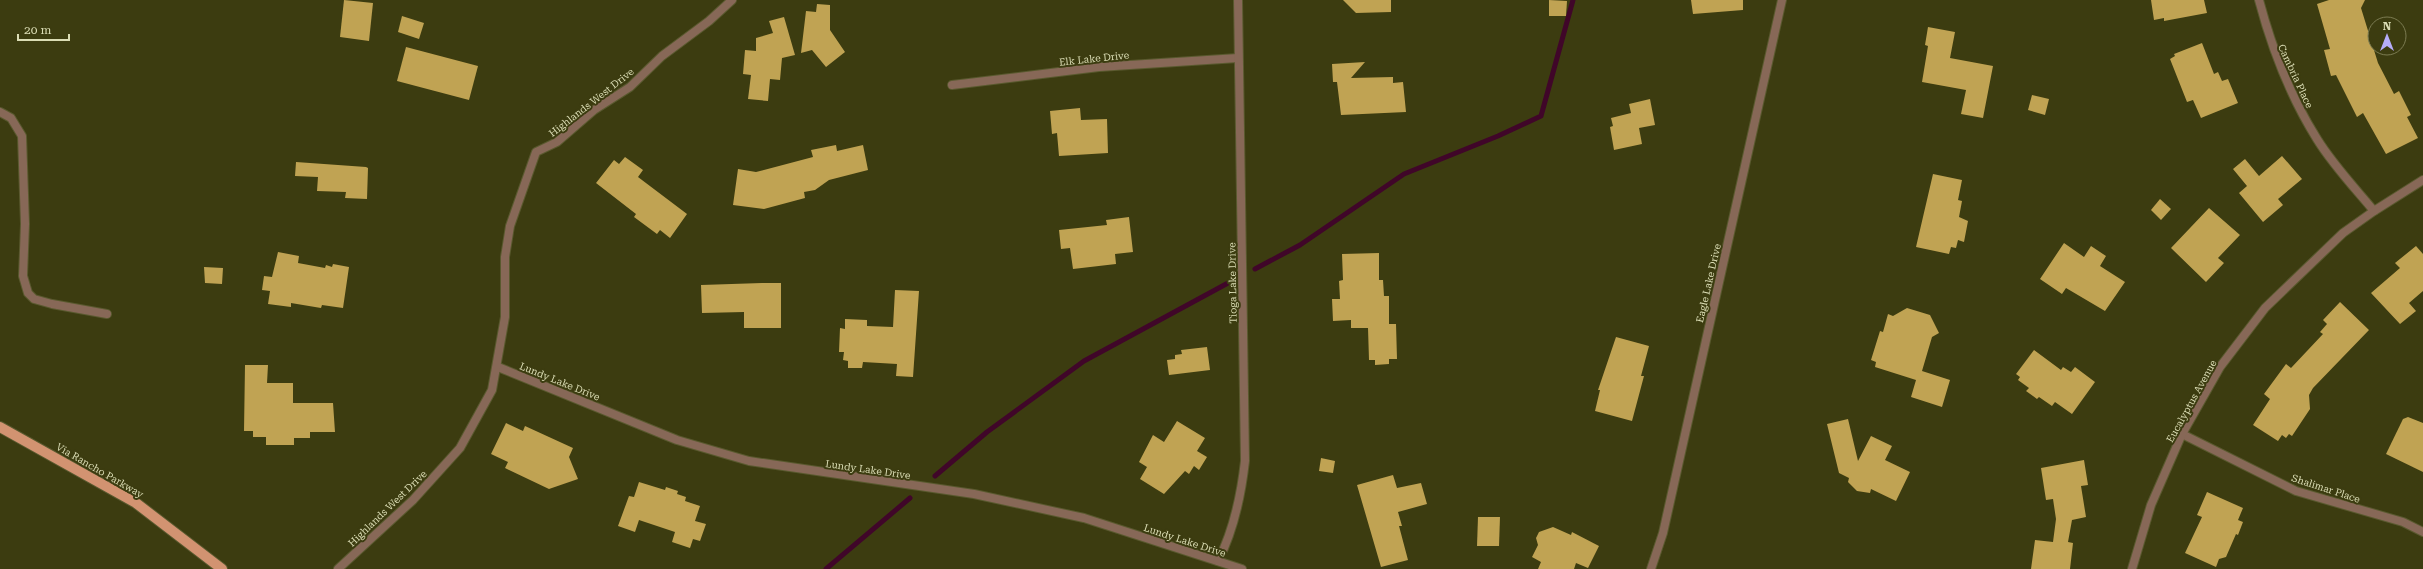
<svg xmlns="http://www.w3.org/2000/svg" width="2423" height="569" viewBox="0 0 2423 569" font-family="'Roboto Serif',serif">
<rect width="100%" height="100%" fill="#3c3c10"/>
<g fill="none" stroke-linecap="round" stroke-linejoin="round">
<g stroke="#400629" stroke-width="5">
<path d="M1255,269l45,-24 104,-71 94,-38 43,-20 32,-116"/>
<path d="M935,476l52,-44 97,-71 144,-78"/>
<path d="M826,569l84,-71"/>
</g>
</g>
<g fill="#c0a353">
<path d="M344,0l29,3 -4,38 -29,-4z"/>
<path d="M1343,0h48v12l-35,1z"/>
<path d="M1549,0l18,1 -1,15h-17z"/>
<path d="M1691,0h52v10l-50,4z"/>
<path d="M2151,0h53l3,13 -43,8v-3l-10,2z"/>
<path d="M2329,0h36l-4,8 17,55 16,31 5,-3 12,24 -4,2 11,21 -32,16 -23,-41 -6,4 -21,-42 -5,1 -7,-26 6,-1 -13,-45z"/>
<path d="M817,4l13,1v25l15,22 -19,15 -14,-17 -11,3 5,-42 10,1z"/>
<path d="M402,16l22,7 -5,16 -21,-7z"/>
<path d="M784,17l11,38 -13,3 -2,22 -10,-1 -2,22 -20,-2 3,-24 -8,-1 2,-24 11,1v-13l17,-5 -4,-12z"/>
<path d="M1928,27l27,5 -5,26 43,8 -10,52 -22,-4 5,-24 -44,-8 6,-36 -3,-1z"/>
<path d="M2202,43l12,31 4,-2 4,9 6,-2 10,24 -37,15 -8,-18 -6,2 -17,-43 5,-3 -1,-2z"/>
<path d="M406,47l72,19 -9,34 -72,-19z"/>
<path d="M1365,62l-14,16 42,-1v6l10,-1 3,30 -65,3 -4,-33h-4l-1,-18z"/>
<path d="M2032,95l17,4 -4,16 -17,-5z"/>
<path d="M1650,99l5,26 -16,3 3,16 -28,6 -4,-23 3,-1 -2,-8 20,-5 -2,-9z"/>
<path d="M1080,108l1,12 26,-1 1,34 -49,3 -2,-23 -5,1 -2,-23z"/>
<path d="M836,145l1,6 26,-6 5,25 -39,10 -14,10 -11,2 1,6 -41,11 -31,-4 5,-36 18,3 57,-15 -2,-7z"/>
<path d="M2282,156l20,23 -24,20 5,6 -20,17 -24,-29 8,-7 -14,-17 12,-10 14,17z"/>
<path d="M625,157l18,13 -5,7 49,37 -17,24 -10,-8 -3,4 -23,-17 2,-3 -40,-31 18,-23 5,4z"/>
<path d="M296,162l70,5 2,1 -1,31 -22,-1 1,-6 -29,-1 1,-14 -23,-1z"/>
<path d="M1933,174l29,6 -4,20 4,1 -3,16 9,4 -4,21 -6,-2 -2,8 -5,-1 -2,7 -33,-7z"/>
<path d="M2160,199l11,10 -10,11 -10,-10z"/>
<path d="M2209,208l31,27 -22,23 6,5 -18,19 -35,-34z"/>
<path d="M1129,217l4,35 -18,2 1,10 -43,5 -3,-21 -9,1 -2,-19 48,-5 -1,-5z"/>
<path d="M2064,243l20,14 7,-11 15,10 -6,10 25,16 -20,29 -39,-23 -4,6 -22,-15z"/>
<path d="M2416,246l7,8v37l-14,12 7,8 -16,13 -29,-31 29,-25 -5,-5z"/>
<path d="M278,252l21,4 -1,7 27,5 1,-3 6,2 1,-3 16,3 -6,41 -21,-3 -1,3 -30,-5v4l-23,-3 2,-13 -8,-1 2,-14 8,1z"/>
<path d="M1379,253v27h4l1,16h5v28h7l1,35h-8v5l-14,1v-5h-6l-1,-32h-17v-8l-18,1 -1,-22h8l-1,-18 4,-1 -1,-26z"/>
<path d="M204,267l19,1 -1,16 -17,-1z"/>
<path d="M762,283h19v45h-37v-16l-42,1 -1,-28z"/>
<path d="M895,290l24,1 -6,86 -17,-1 1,-12 -34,-2 -1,6h-14v-7l-5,-1 1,-8h-5l1,-24 5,1v-10l22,1v6l26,1z"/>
<path d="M2340,302l29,28 -56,58 -4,7 1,14 -18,27 -3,-2 -3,4 -4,-3 -4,6 -25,-16 17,-26 -6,-5 22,-30 5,4 32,-34 -3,-2 7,-8 -4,-4z"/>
<path d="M1907,308l23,7 9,18 -7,4 -10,34 28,9 -8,27 -31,-10 5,-17 -41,-13 1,-5 -5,-2 9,-29 3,1 5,-18 5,2z"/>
<path d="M1616,337l33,9 -8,30h3l-12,45 -37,-10 5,-21h-2z"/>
<path d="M1207,347l3,23 -41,5 -2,-15 8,-1v-4l7,-1 -1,-4z"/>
<path d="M2034,350l27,20 2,-3 8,5 4,-5 20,15 -23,32 -17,-12 -3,4 -13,-9 -2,2 -11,-8 3,-3 -11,-8 2,-3 -4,-3z"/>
<path d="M245,365h23l-1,18h26v20h40l2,29h-25v6h-16v7h-28v-8h-13v-6h-9z"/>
<path d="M2408,417l15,6v49l-37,-18 17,-35z"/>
<path d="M1848,419l10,42 13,-25 21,10 -7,14 25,12 -14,29 -25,-12 -1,4 -13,-2 -9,-9 1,-4 -10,-5 -12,-49z"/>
<path d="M1177,421l28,17 -8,13 10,6 -8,13 -5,-4 -5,8 -4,-3 -21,23 -24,-15 7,-12 -8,-5 14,-27 11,7z"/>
<path d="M506,423l17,8 2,-5 48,22 -4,9 9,22 -29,10 -44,-21 3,-6 -17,-8z"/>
<path d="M1321,458l14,3 -2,12 -14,-2z"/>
<path d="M2084,460l4,25 -7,1 5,31 -14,3 -4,22 5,1 -3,26h-39l4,-29 18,2 3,-23 -3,-20 -7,1 -5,-32z"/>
<path d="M1393,475l4,13 24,-5 6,21 -29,8 4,14h-3l9,34 -27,7 -24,-82z"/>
<path d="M639,482l26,8 1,-3 12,4 -1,3 9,3 -1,4 15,5 -5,15 11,3 -6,17 -7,-2 -3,9 -18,-6 3,-10 -36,-12 -4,12 -17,-6 11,-30 5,1z"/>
<path d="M2207,492l36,16 -5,12 5,2 -5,13 -2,-1 -10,23 -7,2 -3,8 -31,-14 17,-36 -5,-2z"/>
<path d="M1478,517h22l-1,29h-22z"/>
<path d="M1553,527l18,8 1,-3 27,14 -11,22 -12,-5 -2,6h-36l3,-7 -9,-5 6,-12 -2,-7 3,-6z"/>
</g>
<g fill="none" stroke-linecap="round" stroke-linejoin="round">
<g stroke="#59592e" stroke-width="10">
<path id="service" d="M0,112l11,6 11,18 3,88 -2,52 5,17 6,6 18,5 55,10"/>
</g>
<g stroke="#59592e" stroke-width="10">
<g id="minor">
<path d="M2259,0c13,49 31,96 58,139 16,26 38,49 57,72"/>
<path d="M952,85l147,-18 139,-9"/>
<path d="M498,367l179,73 72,21 225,33 110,24 158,51"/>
<path d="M2182,434l114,57 107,31 20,10"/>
<path d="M1218,561c16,-31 23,-65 27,-100l-7,-461"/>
<path d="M338,569l75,-69 47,-52 32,-58 13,-73v-60l5,-31 26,-74 21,-10 37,-32 36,-23 32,-31 47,-35 23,-21"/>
<path d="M1651,569l12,-36 119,-533"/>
</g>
</g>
<g stroke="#59592e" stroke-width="10">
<path id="tertiary" d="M2132,569l19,-64 31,-71 38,-67 45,-59 78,-75 31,-22 49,-31"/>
</g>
<g stroke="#59592e" stroke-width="12">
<path id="primary" d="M0,427l136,76 86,66"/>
</g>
<use href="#service" stroke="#876857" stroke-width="8"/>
<use href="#minor" stroke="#876857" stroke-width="8"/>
<use href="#tertiary" stroke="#876857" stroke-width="8"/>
<use href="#primary" stroke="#d29371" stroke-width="10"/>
</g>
<g text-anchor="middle" stroke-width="4" stroke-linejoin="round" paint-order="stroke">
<g font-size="10" fill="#dbddb5" stroke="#3c3c10">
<text transform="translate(1094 58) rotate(-6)" y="4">Elk Lake Drive</text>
<text transform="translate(2296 76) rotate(65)" y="4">Cambria Place</text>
<text transform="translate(591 102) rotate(-38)" y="4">Highlands West Drive</text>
<text transform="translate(1232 283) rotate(-91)" y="4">Tioga Lake Drive</text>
<text transform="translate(1708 283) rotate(-77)" y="4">Eagle Lake Drive</text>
<text transform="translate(560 381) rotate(22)" y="4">Lundy Lake Drive</text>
<text transform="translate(2191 401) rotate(-61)" y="4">Eucalyptus Avenue</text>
<text transform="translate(868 469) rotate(8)" y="4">Lundy Lake Drive</text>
<text transform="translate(100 470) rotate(30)" y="4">Via Rancho Parkway</text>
<text transform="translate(2326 488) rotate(18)" y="4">Shalimar Place</text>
<text transform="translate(387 508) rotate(-44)" y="4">Highlands West Drive</text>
<text transform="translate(1185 540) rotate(18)" y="4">Lundy Lake Drive</text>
</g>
</g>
<g transform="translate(2387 36)"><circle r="19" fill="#3c3c10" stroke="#7c7c52"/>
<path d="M0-3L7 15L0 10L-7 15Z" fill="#b5acf8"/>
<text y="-6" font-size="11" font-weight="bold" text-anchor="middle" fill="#dbddb5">N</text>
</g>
<path d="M18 34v6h51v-6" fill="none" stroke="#dbddb5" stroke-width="2"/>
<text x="24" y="34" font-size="12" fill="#dbddb5" stroke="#3c3c10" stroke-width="3" paint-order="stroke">20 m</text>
</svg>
